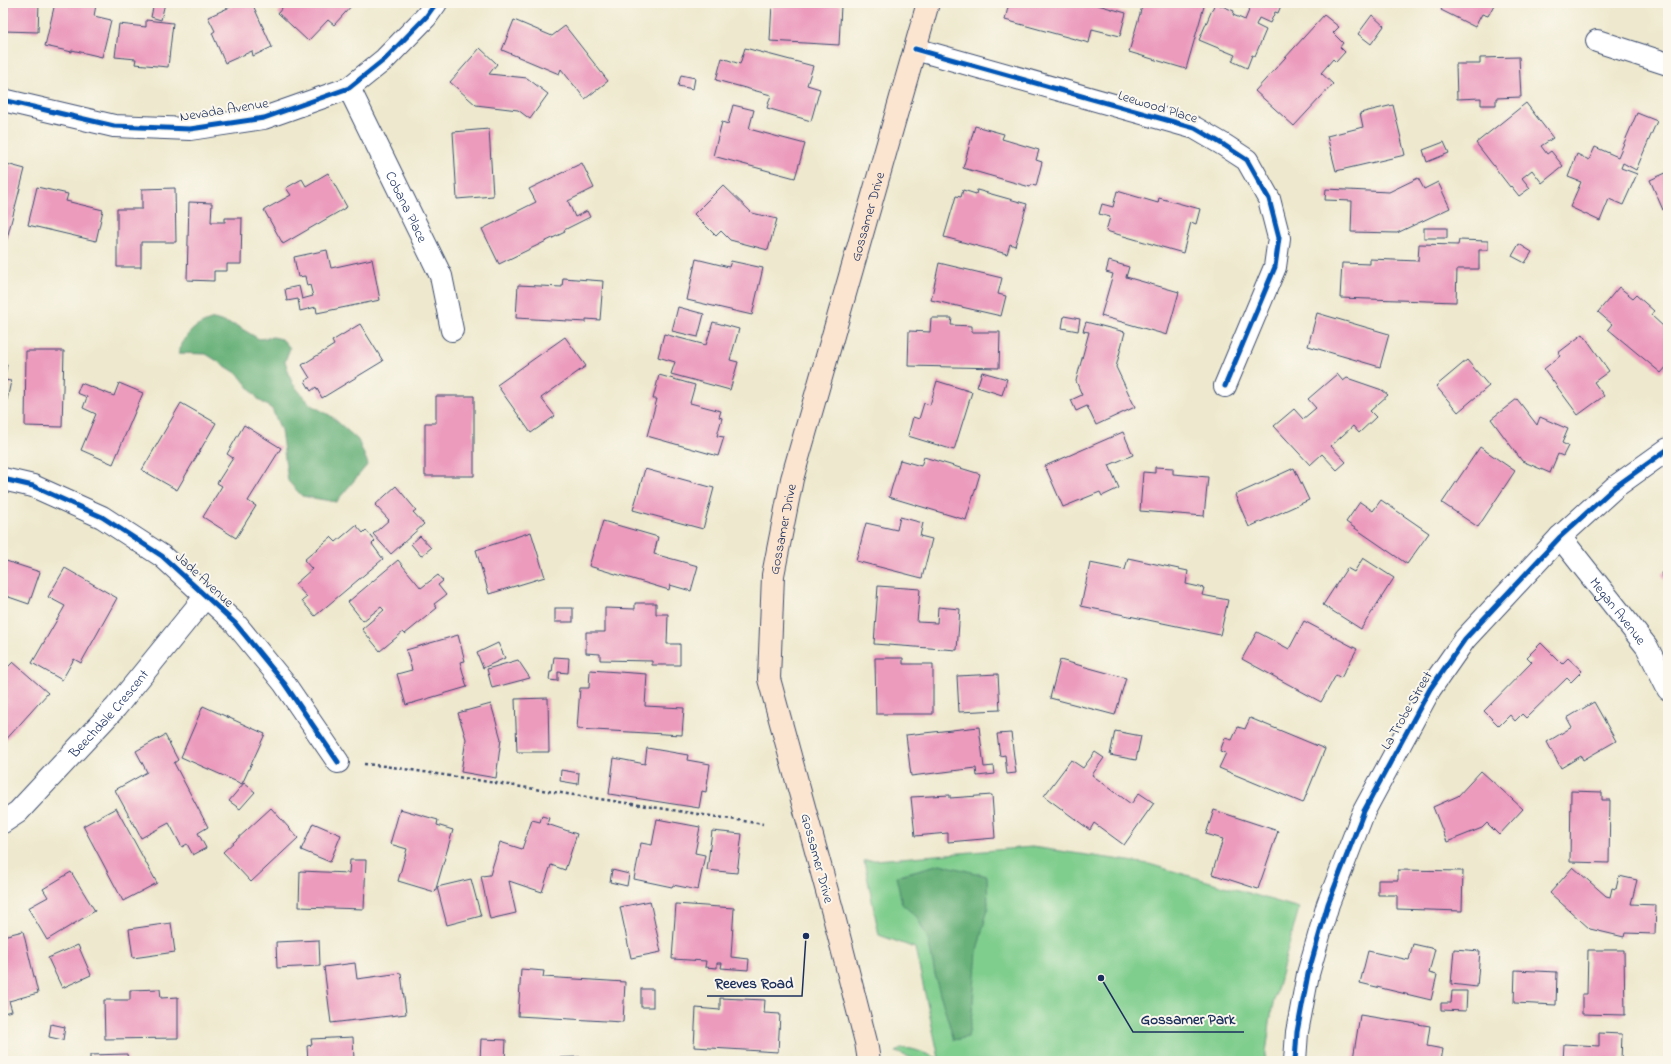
<svg xmlns="http://www.w3.org/2000/svg" width="1671" height="1064" viewBox="0 0 1671 1064" font-family="'Indie Flower',sans-serif">
<rect width="100%" height="100%" fill="#fbf7ec"/>
<filter id="ink" filterUnits="userSpaceOnUse"><feTurbulence type="fractalNoise" baseFrequency=".025" numOctaves="2"/><feDisplacementMap in="SourceGraphic" scale="8" xChannelSelector="R" yChannelSelector="G"/><feConvolveMatrix kernelMatrix="1 2 1 2 8 2 1 2 1" color-interpolation-filters="sRGB"/></filter>
<filter id="wash" filterUnits="userSpaceOnUse"><feTurbulence type="fractalNoise" baseFrequency=".012" numOctaves="4" result="noise"/><feDisplacementMap in="SourceGraphic" scale="16" xChannelSelector="R" yChannelSelector="G"/><feGaussianBlur stdDeviation="0.9" result="paint"/><feColorMatrix in="noise" values="0 0 0 0 0 0 0 0 0 0 0 0 0 0 0 0 0 1.4 0 .05"/><feComposite in="paint" operator="in"/></filter>
<g filter="url(#wash)">
<rect width="100%" height="100%" fill="#eee9ce"/>
<path fill="#80ce8e" stroke="#4e7e76" d="M1032,847l117,17 150,44 -27,100 -7,53h-346l-23,-9c11,-10 31,4 43,6l-24,-110 -36,-13 -15,-74z"/>
<g fill="#68b179" stroke="#42706c">
<path d="M214,319l23,7 22,13 14,-2 9,2 8,9 -5,13 7,22 19,22 20,11 27,24 10,24 -32,38 -34,-6 -14,-15 -7,-51 -9,-21 -13,-9 -21,-26 -32,-20 -28,-1c8,-20 16,-28 36,-34z"/>
<path d="M940,864l47,12 1,32 -11,43 -5,63 -4,23 -14,3 -17,-56 -9,-45 -11,-22 -15,-13 -6,-28z"/>
</g>
<g id="blocks">
<g fill="#ec9bbd">
<path d="M3,3h36l-1,29 -35,-1z"/>
<path d="M55,3h34l7,2 -2,11 17,4 -9,37 -30,-7v2l-27,-6z"/>
<path d="M154,3h11l-4,17 -10,-3z"/>
<path d="M239,3h13l20,44 -19,9 -1,-5 -27,12 -13,-30 3,-2 -7,-14z"/>
<path d="M286,3h68l-20,22 -6,-5 -20,21 -30,-28z"/>
<path d="M772,3l69,2 -2,40 -69,-4z"/>
<path d="M1009,3h82l35,10 -6,23 -28,-7 -3,14 -84,-23z"/>
<path d="M1143,3h62l-19,66 -57,-17z"/>
<path d="M1215,3l19,8 -1,4 12,5 7,-17h30l-4,10 -3,-1 -5,11 -11,-5 -3,7 10,5 -11,26 -3,-1 -5,13 -15,-7 3,-6 -36,-15z"/>
<path d="M1445,3h50l-7,13 -6,-2 -7,13 -34,-17z"/>
<path d="M1324,15l15,12 -6,6 10,10 -3,4 5,5 -9,10 -3,-3 -12,14 12,11 -39,42 -39,-35z"/>
<path d="M1372,15l12,11 -13,18 -13,-10z"/>
<path d="M146,20l27,3 -5,44 -33,-3 1,-5 -21,-2 4,-33 27,3z"/>
<path d="M514,20l38,16 13,-10 43,55 -23,18 -24,-30 -2,5 -57,-24z"/>
<path d="M480,48l17,16 -8,10 38,4 21,16 -18,25 -12,-9 -42,-5 -26,-23z"/>
<path d="M745,48l68,18 -6,19 13,4 -9,32 -44,-13 4,-13 -55,-15 6,-22 18,6z"/>
<path d="M1519,57l2,40 -25,1v7h-15v-7l-24,1 -1,-35h24v-6z"/>
<path d="M681,75l14,3 -2,11 -15,-3z"/>
<path d="M1526,103l27,35 -12,8 6,8 4,-3 12,15 -21,17 -10,-13 -10,8 8,10 -11,8 -8,-10 -1,1 -34,-44z"/>
<path d="M733,105l21,5 -5,19 56,15 -10,34 -82,-22 9,-34 6,2z"/>
<path d="M1393,105l12,50 -69,16 -9,-35 36,-9 -3,-14z"/>
<path d="M1637,113l20,8 -21,49 -13,-7 -2,5 16,6 -14,31 -14,-6 -9,22 -30,-14 11,-25 -13,-5 9,-23 12,6 6,-13 23,10z"/>
<path d="M975,126l29,8 -2,5 37,11 -3,10 6,2 -6,24 -5,-1 -1,2 -67,-19z"/>
<path d="M489,129l4,67 -36,3 -4,-67z"/>
<path d="M1444,142l5,11 -22,9 -4,-12z"/>
<path d="M3,163l22,6 -19,73 -3,-1z"/>
<path d="M582,163l12,25 -26,13 7,16 12,-6 3,6 -26,13 1,2 -66,32 -17,-35 54,-27 -7,-13z"/>
<path d="M1668,172v35l-5,3 -13,-30z"/>
<path d="M328,173l19,34 -64,37 -19,-34 27,-15 -5,-7 16,-9 4,7z"/>
<path d="M1418,178l6,11 14,-7 12,26 -53,25 -46,-1 1,-31 -27,-1 1,-11 63,3z"/>
<path d="M723,185l29,28 25,6 -9,31 -38,-10 -9,-9 -5,5 -22,-22z"/>
<path d="M37,187l31,7 -2,7 37,9 -7,31 -68,-16z"/>
<path d="M175,188l1,54h-35v25h-24v-58h25v-20z"/>
<path d="M963,190l13,4 1,-4 50,14 -12,42 -5,-2 -3,10 -63,-17 12,-41 5,1z"/>
<path d="M1117,191l41,12 1,-5 41,11 -4,15 -5,-2 -8,31 -77,-22 4,-14 -11,-3 3,-10 11,3z"/>
<path d="M189,202l23,1 -1,19h14v-4h17l-1,46h-14v7h-13v10l-27,-1z"/>
<rect x="1424" y="228" width="23" height="10"/>
<path d="M1459,240l29,1v9h-9v19h-22l-1,33 -116,-4 2,-35 28,1v-5l48,2 1,-17 39,1z"/>
<path d="M1519,244l13,8 -7,11 -13,-7z"/>
<path d="M327,250l4,18 41,-9 8,41 -63,13 -1,-6 -16,4 -2,-12 -11,2 -2,-12 14,-3 3,13 11,-3 -3,-11 -3,1 -2,-10 -7,1 -4,-20z"/>
<path d="M696,259l33,8 2,-6 32,7 -11,47 -65,-15z"/>
<path d="M1109,261l20,6 -3,10 53,15 -12,43 -66,-19 12,-42 -7,-2z"/>
<path d="M939,263l63,15 -4,16 8,2 -5,20 -70,-16z"/>
<path d="M563,278l40,3 -3,39 -14,-1v3l-70,-4 2,-33 44,2z"/>
<path d="M1619,287l14,11 3,-3 18,16 -3,4 13,12 4,-3v41l-7,8 -53,-44 4,-5 -14,-12z"/>
<path d="M678,307l26,7 -6,23 -26,-6z"/>
<path d="M1317,313l72,21 -9,33 -72,-21z"/>
<path d="M1064,316l16,3 -2,12 -16,-3z"/>
<path d="M931,318h21l-1,7 21,1v6h28l-1,36 -91,-2 1,-35 21,1z"/>
<path d="M713,322l26,7 -9,31 8,2 -8,28 -59,-16 4,-12 -17,-5 6,-23 42,11z"/>
<path d="M1086,322l39,10 -9,35 19,40 -39,18 -9,-19 -11,5 -5,-11 11,-5 -6,-14 13,-49 -6,-1z"/>
<path d="M360,324l23,37 -61,37 -6,-11 -5,4 -6,-10 5,-3 -8,-13 32,-20 -2,-4z"/>
<path d="M1583,334l26,37 -15,11 10,14 -26,19 -34,-46 16,-13 -2,-3z"/>
<path d="M565,337l21,29 -45,32 14,18 -24,17 -34,-48z"/>
<path d="M26,351h38l-2,76 -37,-1z"/>
<path d="M1467,360l22,26 -31,26 -22,-26z"/>
<path d="M3,364l4,1 -3,15 7,1 -4,19 -4,-1z"/>
<path d="M982,372l25,7 -5,16 -25,-8z"/>
<path d="M1337,374l6,7 4,-3 35,12 6,5 -18,16 6,6 -17,16 -6,-7 -22,20 15,16 -9,8 -15,-16 -12,11 -36,-39 20,-17 9,10 13,-11 -8,-9z"/>
<path d="M659,375l36,10 -5,18 31,8 -2,6 3,1 -5,18 7,1 -6,19 -71,-20 10,-37h-4z"/>
<path d="M937,381l35,11 -18,58 -46,-14 5,-19 6,2 5,-16 6,2z"/>
<path d="M81,383l33,13 5,-13 24,10 -30,71 -32,-14 15,-36 -13,-6 4,-11 -10,-4z"/>
<path d="M436,396h38v80h-49v-53h11z"/>
<path d="M1517,399l20,26 3,-8 28,12 -6,14 6,3 -5,10 -5,-2 -8,19 -28,-12 -31,-42z"/>
<path d="M181,403l35,20 -39,67 -35,-20z"/>
<path d="M244,425l37,23 -33,53 8,5 -20,32 -33,-21 19,-31 -5,-3 16,-25 -6,-4z"/>
<path d="M1123,432l10,23 -24,10 10,23 -17,8 -2,-4 -37,15 -18,-41z"/>
<path d="M1480,447l35,24 -37,56 -36,-24z"/>
<path d="M924,457l56,17 -14,46 -77,-23 11,-37 21,6z"/>
<path d="M1155,467l18,1v6l35,3 -4,39 -64,-5 3,-39 12,1z"/>
<path d="M1294,468l15,32 -60,27 -14,-32z"/>
<path d="M645,469l69,19 -11,41 -70,-19z"/>
<path d="M396,486l20,24 -3,2 11,12 -33,30 -18,-20 16,-14 -14,-15z"/>
<path d="M1381,500l48,33 -22,31 -61,-42 14,-20 13,9z"/>
<path d="M900,517l23,6 -3,13 12,3 -10,39 -66,-17 10,-38 31,7z"/>
<path d="M603,521l55,16 -4,17 44,12 -7,25 -21,-6 -1,5 -80,-24z"/>
<path d="M356,525l7,8 3,-3 9,11 -3,3 11,15 -68,57 -13,-15 5,-4 -12,-13 17,-15 -8,-9 27,-23 5,5z"/>
<path d="M531,532l14,45 -56,17 -13,-44z"/>
<path d="M420,536l11,12 -10,8 -10,-12z"/>
<path d="M1128,558l60,13 -2,13 18,4 -2,7 26,5 -8,35 -139,-29 9,-43 35,7z"/>
<path d="M1363,558l31,20 -33,51 -38,-24 24,-37 7,4z"/>
<path d="M3,560l37,12 -11,32 -26,-9z"/>
<path d="M398,560l23,28 17,-13 5,6 -5,4 8,10 -12,9 3,4 -32,26 -2,-2 -23,19 -18,-22 22,-19 -3,-3 -18,14 -15,-19z"/>
<path d="M65,568l52,30 -36,65 -7,-4 -12,21 -30,-17 33,-57 -17,-9z"/>
<path d="M1668,569v16l-7,-12z"/>
<path d="M878,586l42,3 -3,33 20,1 1,-16 22,2 -3,41 -83,-6z"/>
<path d="M635,603h21v11h12l-1,30h13v21h-28v-4l-52,-1v-6l-14,-1v-21h19v-24l30,1z"/>
<rect x="555" y="608" width="18" height="14"/>
<path d="M1304,621l53,28 -16,29 -5,-3 -15,27 -79,-43 15,-27 32,17z"/>
<path d="M458,635l7,26 -5,1 7,25 -61,18 -9,-31 15,-4 -6,-20z"/>
<path d="M498,643l7,15 -22,10 -6,-15z"/>
<path d="M1541,643l21,21 6,-6 14,13 -11,11 -4,-4 -41,40 -4,-4 -7,7 -5,-6 -11,11 -15,-15 48,-49 -5,-5z"/>
<path d="M554,657l15,1 -1,15 -10,-1v9l-9,-1 1,-8h2z"/>
<path d="M875,658h28v6h30v50h-57z"/>
<path d="M518,660l12,18 -38,10 -5,-19z"/>
<path d="M1060,660l66,18 -11,37 -65,-17z"/>
<path d="M13,662l35,31 -45,50v-71z"/>
<path d="M590,670l57,4 -2,32 39,2 -2,27 -105,-6 3,-41h9z"/>
<path d="M998,674l2,36 -41,2 -2,-36z"/>
<path d="M548,698l1,54h-32l-2,-53z"/>
<path d="M1594,702l22,39 -33,19 -2,-4 -20,12 -14,-26 25,-15 -5,-9z"/>
<path d="M491,704l10,35 -5,39 -35,-6 5,-33 -8,-26z"/>
<path d="M203,706l62,28 -23,50 -61,-27z"/>
<path d="M1250,718l75,31 -22,54 -84,-35 7,-15 -6,-2 5,-13 7,2 6,-13 7,2z"/>
<path d="M979,727l5,40 10,-1 1,8 -18,2 -1,-8 -65,8 -5,-41z"/>
<path d="M1115,731l26,5 -5,24 -26,-5z"/>
<path d="M1011,733l5,40 -9,1 -2,-19 -5,1 -3,-22z"/>
<path d="M165,735l13,25 -4,3 34,64 -10,6 8,15 -13,7 -6,-11 -5,3 -13,-24 -28,15 -26,-48 32,-18 -11,-21z"/>
<path d="M647,748l41,7 -1,5 23,4 -4,28 -4,-1 -3,17 -90,-14 5,-36 31,6z"/>
<path d="M1095,752l9,6 -12,17 39,29 8,-11 15,10 -30,42 -30,-22 -4,7 -46,-34 27,-36 12,8z"/>
<path d="M561,770l18,3 -1,11 -18,-3z"/>
<path d="M1481,771l42,38 -24,26 -12,-12 -5,5 -35,14 -14,-35 25,-11z"/>
<path d="M244,783l11,9 -15,17 -11,-8z"/>
<path d="M1571,791l31,1v8h8l-1,63 -39,-1z"/>
<path d="M950,795v3l42,-3 3,43 -47,4v-9l-33,3 -4,-39z"/>
<path d="M116,808l41,75 -34,18 -40,-75z"/>
<path d="M271,808l27,30 -47,44 -28,-30z"/>
<path d="M400,809l38,11 -1,5 16,5 -18,62 -37,-11 9,-32 -17,-5z"/>
<path d="M1214,810l64,21 -20,58 -46,-15 11,-35 -17,-5z"/>
<path d="M542,816l7,2 -2,6 30,10 -12,36 -14,-5 -9,27 -33,-11 7,32 -26,6 -9,-43 9,-1 10,-33 22,7 10,-29 8,2z"/>
<path d="M657,819l43,8 -5,26 10,2 -7,35 -25,-5 -1,2 -38,-8 7,-36 11,2z"/>
<path d="M313,823l28,12 -11,27 -29,-12z"/>
<path d="M712,831l30,3 -5,39 -30,-3z"/>
<path d="M350,860h16l-2,49 -65,-2 1,-36 49,2z"/>
<path d="M1573,867l33,29 4,1 2,-9 4,1 3,-13 18,4 -6,24 25,1 -1,29 -30,-1 -1,4 -34,-8 -40,-36z"/>
<path d="M612,870l17,4 -2,12 -17,-4z"/>
<path d="M1398,870l65,1 -1,40 -65,-2v-14h-19v-15h20z"/>
<path d="M71,872l24,39 -48,29 -19,-32 20,-11 -5,-8z"/>
<path d="M471,879l10,37 -34,9 -10,-38z"/>
<path d="M650,901l11,51 -30,6 -11,-51z"/>
<path d="M676,904l58,4 -3,49 18,2 -1,11 -27,-2 1,-5h-5v5l-12,-1 1,-6 -34,-2z"/>
<path d="M171,923l4,29 -42,6 -4,-29z"/>
<path d="M23,931l15,62 -29,8 3,10 -9,2v-77z"/>
<path d="M319,940l1,26 -43,2 -1,-26z"/>
<path d="M1413,944l22,5 -6,24 8,2 -6,25 -71,-17 8,-32 41,9z"/>
<path d="M78,945l13,30 -29,13 -14,-30z"/>
<path d="M1454,949l26,2 -3,36 -26,-3z"/>
<path d="M1588,950h36l1,65 -43,-1v-20h5z"/>
<path d="M355,963l2,16 44,-6 5,41 -75,9 -7,-56z"/>
<path d="M521,969l23,2 -1,6 82,5 -2,40 -105,-6z"/>
<path d="M1515,970l42,2 -1,33 -42,-2z"/>
<path d="M160,989l1,9 17,-1v41l-73,1 -1,-39h26v-10z"/>
<rect x="641" y="989" width="12" height="18"/>
<path d="M1452,991h15l-1,20 -25,-1v-7h10z"/>
<path d="M720,998l45,2 -1,13 16,1 -2,38 -84,-5 2,-39 24,2z"/>
<path d="M1360,1015l70,11 -3,20 16,3 -2,12h-75l-13,-2z"/>
<path d="M51,1024l14,3 -2,13 -14,-3z"/>
<path d="M1599,1033l23,1 -1,27h-58l1,-17 35,2z"/>
<path d="M353,1037l1,24h-46l-1,-15 5,-1 -1,-6z"/>
<path d="M481,1039l25,1 -1,21h-25z"/>
<path d="M127,1054l1,7h-38v-6z"/>
<path d="M580,1057v4h-28v-3z"/>
</g>
</g>
</g>
<g filter="url(#ink)">
<use href="#blocks" fill-opacity="0" stroke="#3b4b6f" stroke-width="1"/>
<g fill="none" stroke-linecap="round" stroke-linejoin="round">
<g stroke="#3b4b6f" stroke-width="24">
<g id="street">
<path d="M1597,41l71,23"/>
<path d="M915,49l280,79 29,17 23,15 22,39 10,39 -4,29 -50,119"/>
<path id="s1" d="M349,88l92,188 11,54"/>
<path d="M3,100l111,26 76,3 74,-11 85,-30 36,-29 41,-42 10,-14"/>
<path d="M3,479l30,7 69,31 60,39 73,67 49,60 54,79"/>
<path id="s2" d="M1560,537l87,110 21,42"/>
<path id="s3" d="M3,822l15,-10 98,-105 90,-111"/>
<path d="M1295,1061l2,-29 11,-58 20,-70 36,-93 66,-122 35,-50 95,-102 55,-50 53,-38"/>
</g>
</g>
<g stroke="#3b4b6f" stroke-width="24">
<g id="secondary">
<path id="s4" d="M869,1061l-3,-19 -33,-129 -64,-234 4,-104 19,-96 136,-476"/>
</g>
</g>
<path stroke="#3b4b6f" stroke-width="2.5" stroke-dasharray="3 3" stroke-linecap="butt" d="M364,764l21,2 378,58"/>
<use href="#street" stroke="#fff" stroke-width="22"/>
<use href="#secondary" stroke="#fce5d0" stroke-width="22"/>
<g stroke="#fbf7ec" stroke-width="8">
<g id="cycleway">
<path d="M915,49l280,79 29,17 23,15 22,39 10,39 -4,29 -50,119"/>
<path d="M3,100l111,26 76,3 74,-11 85,-30 36,-29 41,-42 10,-14"/>
<path d="M3,479l30,7 69,31 60,39 73,67 49,60 54,79"/>
<path d="M1295,1061l2,-29 11,-58 20,-70 36,-93 66,-122 35,-50 95,-102 55,-50 53,-38"/>
</g>
</g>
<use href="#cycleway" stroke="#0057b8" stroke-width="5"/>
</g>
</g>
<g text-anchor="middle" stroke-width="4" stroke-linejoin="round" paint-order="stroke">
<g font-size="14" fill="#1b2f5e" stroke="#fbf7ec">
<text transform="translate(1158 106) rotate(17)" y="5">Leewood Place</text>
<text transform="translate(224 109) rotate(-9)" y="5">Nevada Avenue</text>
<text dy="5" stroke="none"><textPath href="#s1" startOffset="132">Cobana Place</textPath></text>
<text dy="5" stroke="none"><textPath href="#s4" startOffset="870">Gossamer Drive</textPath></text>
<text dy="5" stroke="none"><textPath href="#s4" startOffset="546">Gossamer Drive</textPath></text>
<text transform="translate(205 579) rotate(43)" y="5">Jade Avenue</text>
<text dy="5" stroke="none"><textPath href="#s2" startOffset="94">Megan Avenue</textPath></text>
<text transform="translate(1406 710) rotate(-60)" y="5">La Trobe Street</text>
<text dy="5" stroke="none"><textPath href="#s3" startOffset="152">Beechdale Crescent</textPath></text>
<text transform="translate(818 858) rotate(75)" y="5">Gossamer Drive</text>
</g>
</g>
<path fill="none" stroke="#1b2f5e" stroke-width="1.5" d="M806 936L802 996H707M1101 978L1133 1032H1244"/>
<g fill="#1b2f5e" stroke="#fbf7ec" stroke-width="1.5">
<circle cx="806" cy="936" r="4"/>
<circle cx="1101" cy="978" r="4"/>
</g>
<g font-size="15" text-anchor="middle" font-weight="bold" fill="#1b2f5e" stroke="#fbf7ec" stroke-width="4" stroke-linejoin="round" paint-order="stroke">
<text x="754" y="988">Reeves Road</text>
<text x="1188" y="1024">Gossamer Park</text>
</g>
<rect width="1671" height="1064" fill="none" stroke="#fbf7ec" stroke-width="16"/>
</svg>
